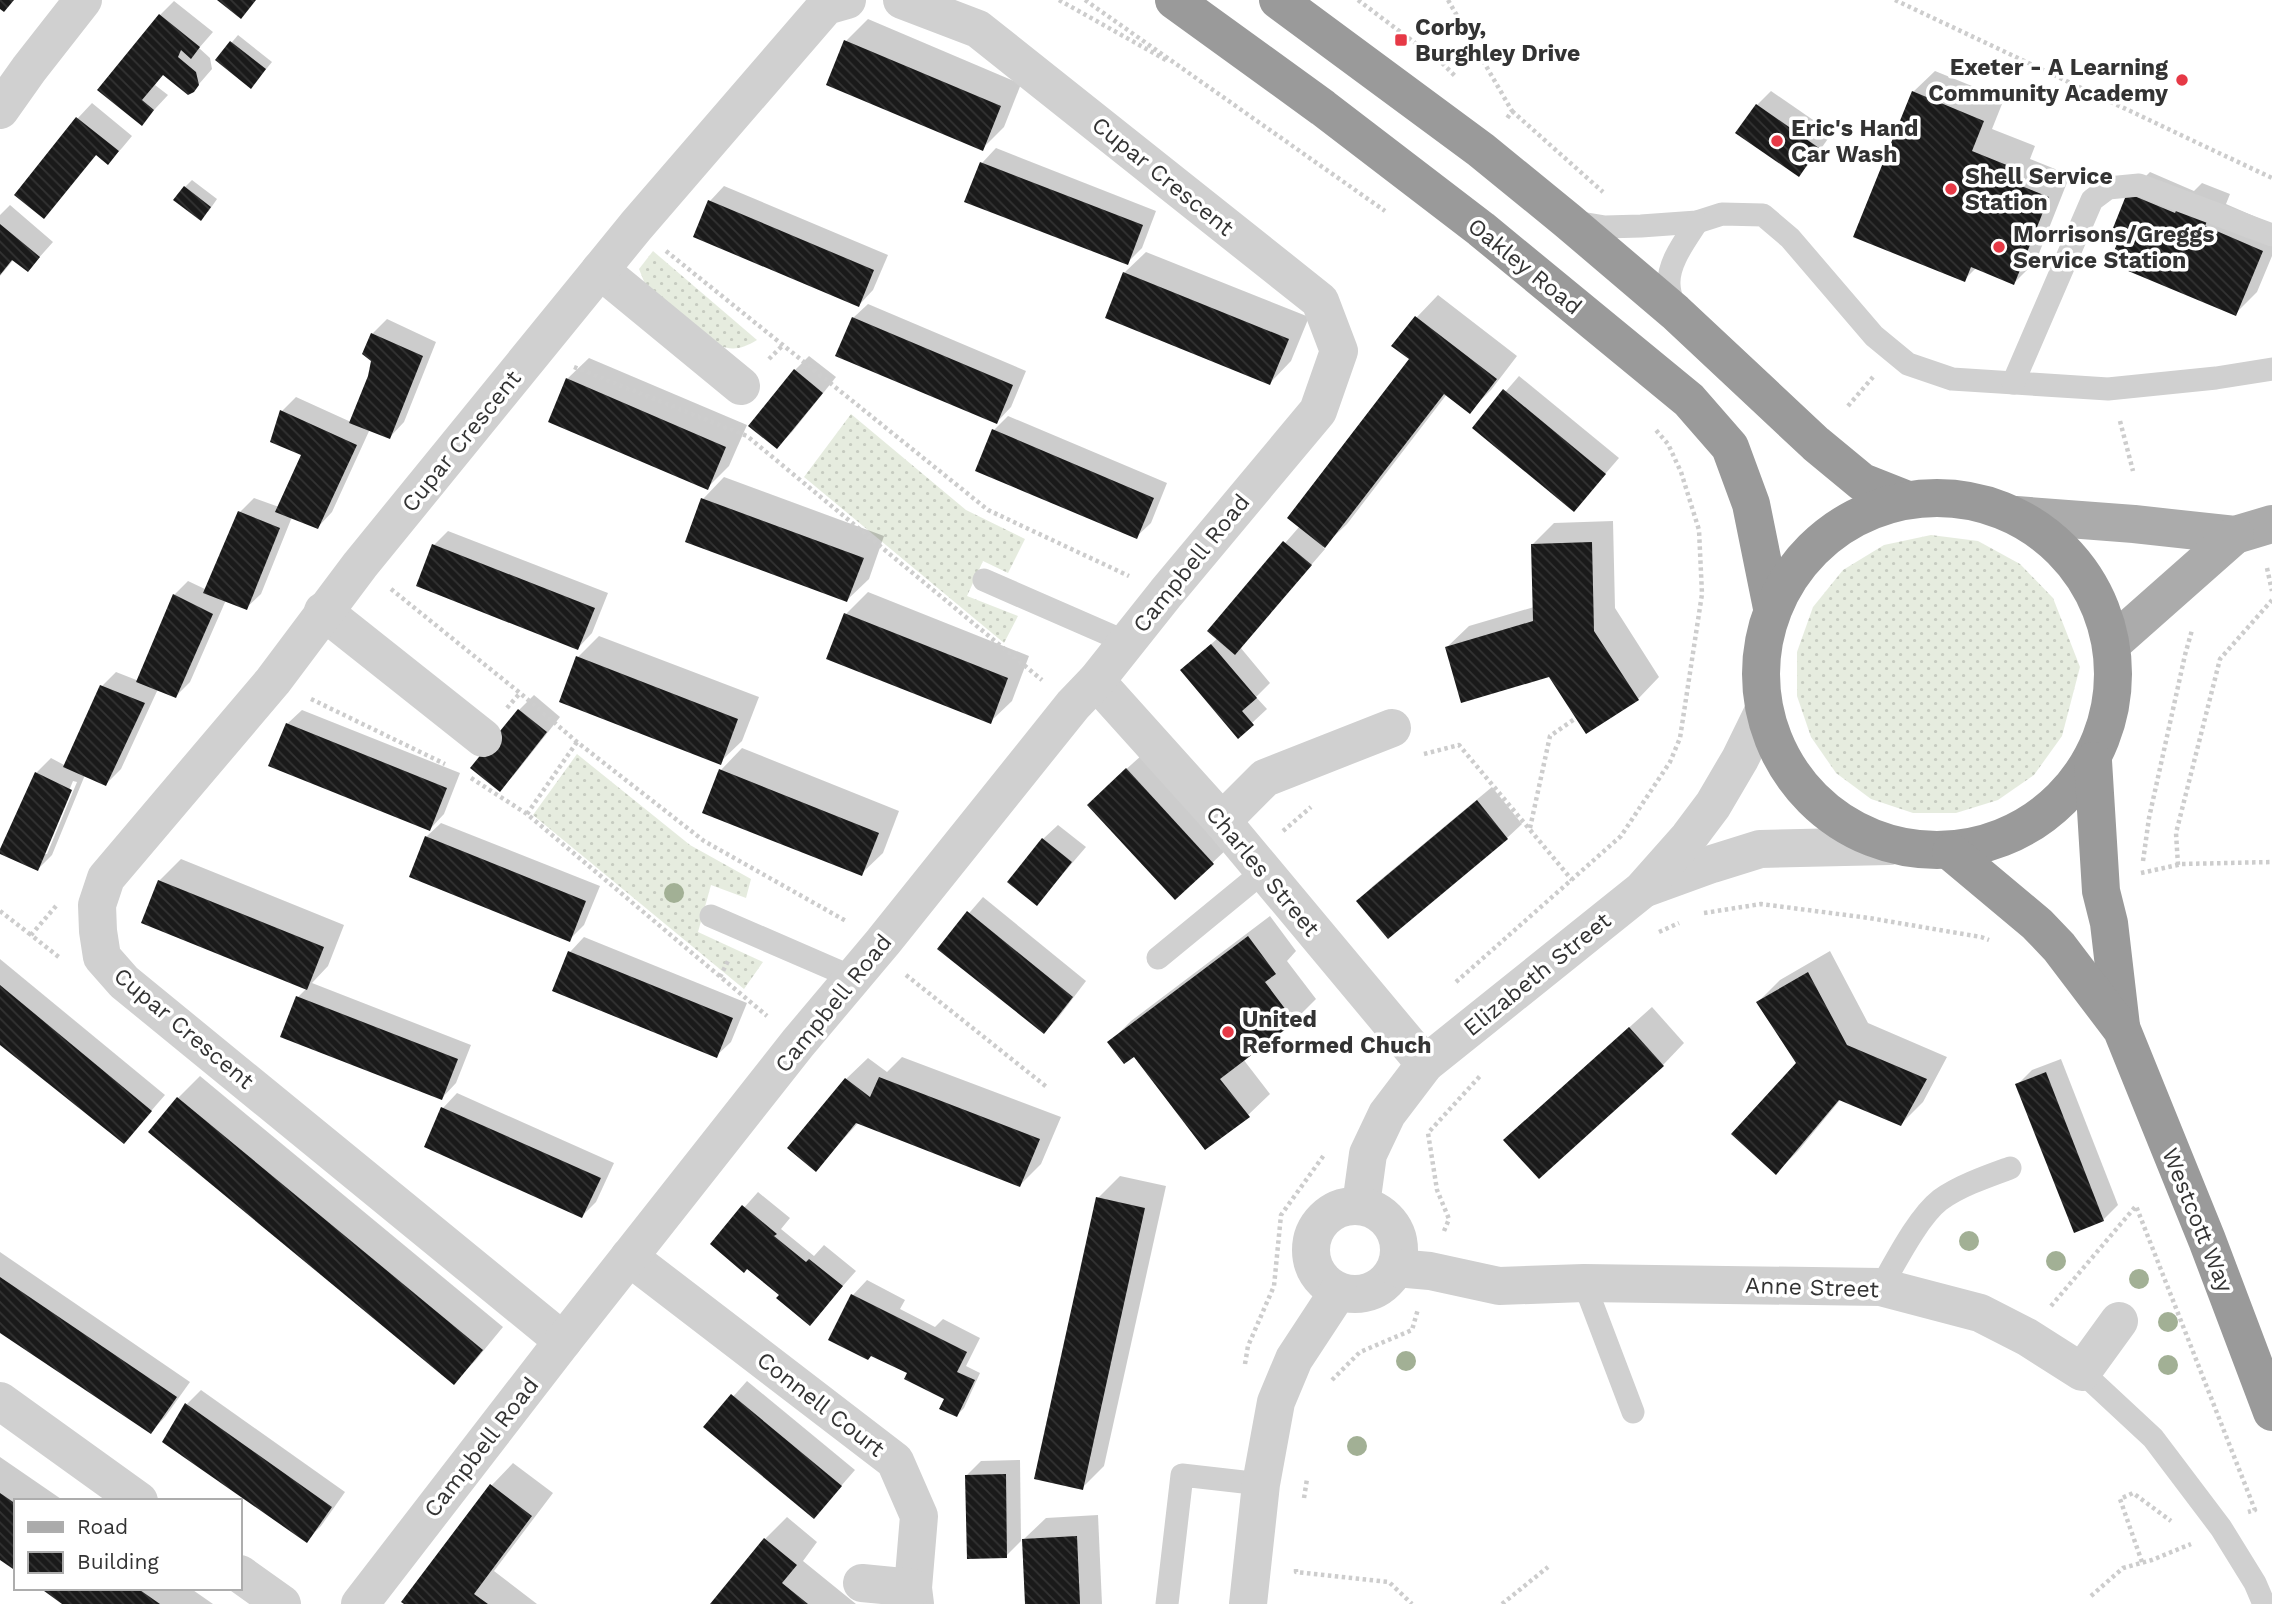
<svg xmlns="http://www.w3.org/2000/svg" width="2272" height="1604" viewBox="0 0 2272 1604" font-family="'Work Sans',sans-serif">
<defs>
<pattern id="grass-dots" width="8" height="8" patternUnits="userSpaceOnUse" patternTransform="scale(1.75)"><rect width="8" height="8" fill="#e6ecdf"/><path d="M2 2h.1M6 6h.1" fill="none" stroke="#c6cbc0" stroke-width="1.8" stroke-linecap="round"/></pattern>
<pattern id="building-back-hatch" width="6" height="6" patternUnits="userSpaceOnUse" patternTransform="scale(1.75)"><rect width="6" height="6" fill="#1a1a1a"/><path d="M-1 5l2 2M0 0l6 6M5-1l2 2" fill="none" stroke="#333"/></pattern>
</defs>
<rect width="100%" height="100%" fill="#fff"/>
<g fill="url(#grass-dots)">
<path d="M653,251l104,89c-15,9 -24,11 -40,5l-70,-56 -8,-20z"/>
<path d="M851,414l115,96 59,29 -17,34 -25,-12 -16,35 51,20 -14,27 -200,-166z"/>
<path d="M1931,535l47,6 42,23 33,34 27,69 -18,69 -28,39 -36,25 -42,13h-43l-42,-14 -35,-26 -25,-36 -14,-41v-44l16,-45 30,-37 41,-25z"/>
<path d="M577,754l113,91 61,34 -5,19 -35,-13 -13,47 65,30 -19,27 -211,-174z"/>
</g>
<g fill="#0003" fill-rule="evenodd">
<path d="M174,1l39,31 -14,16 11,10 2,11 -19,22 -29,-18 -9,12 13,10 -26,28 -42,-34 60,-74z"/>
<path d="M868,19l153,65 -17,43 -22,22 -136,-108z"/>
<path d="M238,35l34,27 -14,17 -41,-19z"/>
<path d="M1935,71l69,28 -12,30 43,17 -5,13 40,16 -34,86 -22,22 -37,-16 -13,13 -51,-188z"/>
<path d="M1771,91l61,42 -19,27 -14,14 -42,-69z"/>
<path d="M92,103l40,33 -10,12 -14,15 -11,-9 -14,16 -67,25 62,-77z"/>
<path d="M996,148l160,63 -14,37 -15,15 -145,-100z"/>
<path d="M2150,172l44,19 8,-8 28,11 -4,10 46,20v32l-15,36 -22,22 -111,-83 4,-37z"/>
<path d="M192,180l25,19 -9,13 -23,-25z"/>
<path d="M724,186l164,69 -15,35 -14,15 -149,-104z"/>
<path d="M10,205l43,37 -25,28 -14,-11 -14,17v-61z"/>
<path d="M1146,252l163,65 -18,44 -21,22 -146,-110z"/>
<path d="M1438,295l79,61 -26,34 -21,21 -23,-17 -100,130 -24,23 2,2 -85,98 30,36 -14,14 11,12 -29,27 -56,-66 36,-32 -9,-8 91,-104 112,-167 -18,-13 23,-29z"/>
<path d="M868,304l158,67 -15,36 -14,15 -144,-104z"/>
<path d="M387,319l49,23 -32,80 -14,15 -20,-8 -38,83 -14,15 -26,-10 -31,77 -15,14 -20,-8 -36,82 -14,14 -18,-7 -37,80 -15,15 -21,-9 -33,80 -14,14 -2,-96 15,-15 15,8 36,-80 14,-14 23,9 35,-86 14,-14 19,9 33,-78 14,-14 25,9 25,-53 -22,-43 14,-14 55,25 18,-46 4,-16 -1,-26zM73,781l4,1 -30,72h-4z"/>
<path d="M809,356l27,21 -44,55 -15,15 18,-77z"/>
<path d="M589,358l158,67 -18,41 -22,22 -140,-109z"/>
<path d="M1519,376l100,82 -45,52 -99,-83z"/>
<path d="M1008,416l159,67 -16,40 -15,14 -142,-107z"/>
<path d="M724,477l160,59 -15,43 -22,21 -160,-59 16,-42z"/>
<path d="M1613,521l2,87 44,69 -21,22 -191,-52 22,-21 65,-19 -2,-62 22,-22z"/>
<path d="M448,531l160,62 -16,40 -14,15 -144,-103z"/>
<path d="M868,592l161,64 -17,45 -22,21 -144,-108z"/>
<path d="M599,636l160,61 -17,44 -22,21 -142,-105z"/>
<path d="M534,695l26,22 -46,58 -14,14 -27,-21 46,-58z"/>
<path d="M302,710l158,63 -16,41 -14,15 -143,-105z"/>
<path d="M742,748l157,63 -16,42 -22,21 -140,-104z"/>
<path d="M1142,755l86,93 -53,50 -72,-108z"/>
<path d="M1492,787l30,37 -15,14 -119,98 -30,-35 15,-15z"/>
<path d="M441,823l159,63 -16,39 -15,15 -143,-103z"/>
<path d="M1058,825l28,22 -49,57 6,-65z"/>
<path d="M181,859l163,66 -16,41 -16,17 159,62 -15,38 -14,15 -144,-101 9,-9 -148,-107z"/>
<path d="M983,897l103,84 -28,37 -14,14 -105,-84z"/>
<path d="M1270,916l26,35 -9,10 29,38 -22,22 -51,38 27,35 -22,21 -138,-73 21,-21z"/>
<path d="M584,937l163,66 -16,39 -15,14 -146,-104z"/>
<path d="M1830,951l38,72 79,34 -24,45 -22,22 -60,-25 -43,52 -22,22 22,-110 -40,-61 22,-22z"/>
<path d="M0,959l165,136 -41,47 -124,-100z"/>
<path d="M1652,1007l32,36 -21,22 -136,54z"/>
<path d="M902,1057l159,60 -20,47 -21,21 -161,-63 -43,47 30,-90 22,-21 19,14z"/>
<path d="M2061,1059l57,146 -15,15 -86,-135 15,-15z"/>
<path d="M200,1076l303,251 -28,34 -21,21 -304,-250 28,-34z"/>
<path d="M457,1093l157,70 -18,39 -14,14 -156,-70 17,-38z"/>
<path d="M1120,1176l46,10 -62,280 -22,22 16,-290z"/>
<path d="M758,1192l32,26 -9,11 33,27 10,-11 32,26 -46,52 -23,-35 -40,-21 -35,-23z"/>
<path d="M0,1252l190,130 -25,35 -14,15 -151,-101z"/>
<path d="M867,1280l38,20 -5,9 35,18 8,-8 37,19 -14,28 14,7 -16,35 -7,7 -10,-17 -35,-32 -40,-12 -42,-15 23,-44z"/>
<path d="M747,1381l108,89 -41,47 -108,-90z"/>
<path d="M201,1390l144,102 -24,34 -15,15 -119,-137z"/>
<path d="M0,1457l64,44h-48v68l-16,-11z"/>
<path d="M1020,1460l1,81 -15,15 -39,-81 14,-14z"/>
<path d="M513,1463l40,30 -59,78 43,33h-131l-3,-2 89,-117z"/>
<path d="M1098,1515l4,89h-75l-3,-65 22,-21z"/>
<path d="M787,1517l30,25 -14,19 53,43h-143l52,-65z"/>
<path d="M43,1588h147l23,16h-148z"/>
</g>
<g fill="url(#building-back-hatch)">
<path d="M0,0h14l-10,12 -4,-3z"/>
<path d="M217,0h39l-15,19z"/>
<path d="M159,14l41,33 -9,12 -10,-9 -3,7 18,15 3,13 -5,7 -6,3 -25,-20 -21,25 12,10 -12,16 -45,-36z"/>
<path d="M844,40l157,66 -18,45 -157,-66z"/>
<path d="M230,41l36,28 -15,20 -36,-29z"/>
<path d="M1912,91l72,30 -12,30 42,17 -5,13 40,16 -35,88 -43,-18 -6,15 -112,-45z"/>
<path d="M1756,104l63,44 -20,29 -64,-44z"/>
<path d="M76,117l43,34 -11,14 -12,-10 -52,64 -30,-24z"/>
<path d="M980,162l163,63 -15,40 -164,-63z"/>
<path d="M184,186l27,21 -10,14 -28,-21z"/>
<path d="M2127,193l48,20 4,-9 30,12 -4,10 58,25 -27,65 -127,-53 13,-31 -9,-4z"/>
<path d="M708,200l166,70 -15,37 -166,-70z"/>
<path d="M0,224l40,33 -12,15 -16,-12 -12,15z"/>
<path d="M1123,272l166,67 -19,46 -165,-67z"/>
<path d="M1415,316l82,63 -27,35 -26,-20 -119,154 -38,-30 122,-159 -18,-13z"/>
<path d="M852,317l161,68 -16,39 -162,-68z"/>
<path d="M371,333l52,23 -33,83 -41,-16 19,-47 3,-15 -9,-7z"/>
<path d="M794,369l29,24 -46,56 -29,-23z"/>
<path d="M566,378l160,69 -18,43 -160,-68z"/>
<path d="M1503,389l103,85 -32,38 -102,-84z"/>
<path d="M280,410l77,35 -39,84 -43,-17 26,-57 -31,-13z"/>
<path d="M992,429l162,69 -17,41 -162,-68z"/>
<path d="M701,498l163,60 -17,44 -162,-60z"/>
<path d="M238,511l42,17 -33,82 -44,-17z"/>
<path d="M1283,541l29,24 -77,90 -28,-24z"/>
<path d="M1592,542l2,89 45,69 -53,34 -37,-57 -88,26 -16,-56 88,-26 -2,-77z"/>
<path d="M432,544l163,64 -17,42 -162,-64z"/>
<path d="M173,594l40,20 -37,84 -40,-16z"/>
<path d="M844,613l164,65 -17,46 -165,-65z"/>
<path d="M1211,644l46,54 -15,13 12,14 -16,14 -58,-69z"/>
<path d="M576,656l162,63 -17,46 -162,-63z"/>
<path d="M100,685l45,18 -39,83 -43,-19z"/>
<path d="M518,709l29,23 -47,60 -30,-24z"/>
<path d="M286,723l161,65 -17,43 -162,-65z"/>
<path d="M1126,768l88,96 -39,36 -88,-95z"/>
<path d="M719,769l160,64 -17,43 -160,-63z"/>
<path d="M35,772l37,18 -34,81 -38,-17v-5z"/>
<path d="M1477,800l31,39 -120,100 -32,-38z"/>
<path d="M425,836l161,65 -16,41 -161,-65z"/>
<path d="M1042,838l30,24 -35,44 -30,-24z"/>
<path d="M158,880l166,67 -17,43 -166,-67z"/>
<path d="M967,911l106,86 -29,37 -107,-85z"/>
<path d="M1248,936l28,38 -11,8 30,40 -75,57 30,38 -45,33 -71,-93 -10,7 -17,-22z"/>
<path d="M568,951l165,67 -16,40 -165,-67z"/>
<path d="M1808,972l39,73 80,34 -26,47 -62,-26 -63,75 -45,-41 65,-71 -40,-61z"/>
<path d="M0,985l152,126 -28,33 -124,-99z"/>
<path d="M296,996l162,63 -16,41 -162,-63z"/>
<path d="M1629,1027l35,39 -125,113 -36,-39z"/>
<path d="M2046,1072l58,149 -30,12 -59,-149z"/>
<path d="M879,1077l161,62 -20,48 -164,-64 -40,49 -29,-24 58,-70 25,19z"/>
<path d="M177,1097l306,253 -29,35 -306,-253z"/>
<path d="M441,1107l160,71 -19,40 -158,-71z"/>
<path d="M1096,1197l49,11 -62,282 -49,-11z"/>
<path d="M742,1205l35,29 -3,2 32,26 3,-3 34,27 -33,40 -34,-28 3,-3 -32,-26 -3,4 -34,-29z"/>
<path d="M0,1277l177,120 -26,37 -151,-101z"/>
<path d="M851,1294l116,58 -10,20 18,8 -18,37 -18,-8 5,-10 -40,-20 3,-6 -36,-17 -3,4 -40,-20z"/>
<path d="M731,1394l111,92 -28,33 -111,-92z"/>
<path d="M185,1403l147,104 -25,36 -145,-101z"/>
<path d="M1006,1474l1,84 -40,1 -2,-84z"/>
<path d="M490,1484l42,32 -58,78 14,10h-84l-3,-2z"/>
<path d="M0,1493l16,11v67l-16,-11z"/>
<path d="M1077,1536l3,68h-55l-3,-65z"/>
<path d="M764,1538l33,27 -15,18 26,21h-98z"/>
<path d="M40,1588h97l23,16h-98z"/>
</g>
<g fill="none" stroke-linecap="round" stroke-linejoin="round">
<g stroke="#cdcdcd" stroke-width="4.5" stroke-dasharray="3.5 3.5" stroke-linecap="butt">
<path d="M1059,0l107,60"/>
<path d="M1085,0l300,211"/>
<path d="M1358,0l85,64 12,12"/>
<path d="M1448,0l64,111 -6,9"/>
<path d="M1895,0l377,178"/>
<path d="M1512,111l91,81"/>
<path d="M666,251l322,259 141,66"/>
<path d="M769,359l14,-14"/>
<path d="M574,367l173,69 295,244"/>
<path d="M1848,406l25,-29"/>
<path d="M2120,421l13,50"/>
<path d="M2267,568l5,23"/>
<path d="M391,589l129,104 57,49 127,99 142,80"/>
<path d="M311,699l134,65"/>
<path d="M507,708l13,-15"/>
<path d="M1424,754l35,-9 113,135"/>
<path d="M471,778l56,36 240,202"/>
<path d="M527,814l50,-72"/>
<path d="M1530,828l20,-92 26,-18"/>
<path d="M1283,831l28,-24"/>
<path d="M2143,861l6,-43 36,-163 7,-25"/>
<path d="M2178,865l-2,-32 44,-174 52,-59"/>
<path d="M2141,873l41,-9 90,-2"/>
<path d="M56,906l-25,29 29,23"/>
<path d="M0,911l31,24"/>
<path d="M1704,913l57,-9 108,14 112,19 8,3"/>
<path d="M1659,932l20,-9"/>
<path d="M906,975l142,113"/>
<path d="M720,977l9,-18"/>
<path d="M1456,982l165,-146 49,-74 10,-24 22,-144 -3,-64 -18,-58 -13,-28 -13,-15"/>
<path d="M1444,1231l5,-12 -12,-29 -9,-57 53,-58"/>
<path d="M2051,1306l85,-100 119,304 -7,2"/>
<path d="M1245,1364l3,-18 26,-60 7,-71 43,-60"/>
<path d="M1332,1380l28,-28 52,-22 6,-21"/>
<path d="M1304,1498l3,-19"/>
<path d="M2142,1562l-22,-63 13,-6 38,28"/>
<path d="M1296,1569v3l93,10 23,22"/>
<path d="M2091,1596l32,-28 29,-8 39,-16"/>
<path d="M1502,1604l46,-37"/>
</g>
<g stroke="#d0d0d0" stroke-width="23">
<path d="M1575,222l30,5 36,-1 56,-4 25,-8 41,1 27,23 84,98 34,28 44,15 156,10 108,-11 56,-9"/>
<path d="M1675,312c-2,-9 -6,-19 -6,-28 -1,-22 17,-44 28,-62"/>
<path d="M2013,383l79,-183 16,-12 31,-3 133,50"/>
<path d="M984,580l142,62"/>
<path d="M711,916l143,62"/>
<path d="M1158,958l106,-87"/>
<path d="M1584,1283l49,129"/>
<path d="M1881,1287c14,-24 37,-70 59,-87 19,-14 48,-24 70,-32"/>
<path d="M2082,1372l71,66 68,90 34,55 9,21"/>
<path d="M1167,1604l15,-129 79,9"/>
</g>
<g stroke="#d0d0d0" stroke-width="38">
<path d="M0,110l29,-41 54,-69"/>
<path d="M600,270l141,116"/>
<path d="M323,611l160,127"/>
<path d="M1096,681l126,140 203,243"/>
<path d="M1222,821l43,-43 127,-50"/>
<path d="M1646,888l66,-24 48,-15 129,-3"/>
<path d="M1361,1205l7,-51 19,-40 38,-50 217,-174 47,-53 24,-32 27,-46 23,-47"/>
<circle cx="1355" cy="1250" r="44"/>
<path d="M629,1257l266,204 24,55 -6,72 2,16"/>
<path d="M1396,1268l34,3 69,15 85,-3 297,4 99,26 47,24 55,35 37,-51"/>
<path d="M563,1341l-439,-359 -22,-25 -4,-26 -1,-26 9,-27 167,-197 87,-116 276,-339 190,-220 21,-6"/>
<path d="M0,1401l139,100"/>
<path d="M240,1574l42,30"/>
<path d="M862,1583l51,5"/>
<path d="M360,1604l203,-263 235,-298 85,-101 190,-237 23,-24 70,-88 152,-182 21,-60 -19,-50 -342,-272 -76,-29"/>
<path d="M1248,1604l13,-120 15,-82 18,-43 44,-67"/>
</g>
<g stroke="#ababab" stroke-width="38">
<path d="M2016,515l118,9 101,11 37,-11"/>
<path d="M2114,642l121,-107"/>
</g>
<g stroke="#9a9a9a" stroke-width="38">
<path d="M1174,0l149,108 158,121 208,171 41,47 21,57 21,104"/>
<path d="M1278,0l203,150 87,71 107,91 141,132 46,38 43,17"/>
<circle cx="1937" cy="674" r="176"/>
<path d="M2093,761l8,130 8,32 12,103"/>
<path d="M1951,852l86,72 22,23 63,83 85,210 65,172"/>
</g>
</g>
<g fill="#a2b095">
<circle cx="674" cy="893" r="10"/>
<circle cx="1969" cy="1241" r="10"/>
<circle cx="2056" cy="1261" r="10"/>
<circle cx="2139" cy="1279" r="10"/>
<circle cx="2168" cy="1322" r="10"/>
<circle cx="1406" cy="1361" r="10"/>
<circle cx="2168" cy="1365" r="10"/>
<circle cx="1357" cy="1446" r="10"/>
</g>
<g fill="#e63946" stroke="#fff" stroke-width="2.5">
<rect x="1394" y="33" width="14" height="14" rx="3.5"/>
<circle cx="2182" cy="80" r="7"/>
<circle cx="1777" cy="141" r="7"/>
<circle cx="1951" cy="189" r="7"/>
<circle cx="1999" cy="247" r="7"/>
<circle cx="1228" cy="1032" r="7"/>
</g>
<g text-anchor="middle" stroke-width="7" stroke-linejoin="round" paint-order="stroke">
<g font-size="23" font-weight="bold" fill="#333" stroke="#fff" text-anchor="start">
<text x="1415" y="35">Corby,<tspan x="1415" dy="26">Burghley Drive</tspan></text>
<text x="2168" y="75" text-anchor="end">Exeter - A Learning<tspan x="2168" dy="26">Community Academy</tspan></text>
<text x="1791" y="136">Eric's Hand<tspan x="1791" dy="26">Car Wash</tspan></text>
<text x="1965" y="184">Shell Service<tspan x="1965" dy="26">Station</tspan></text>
<text x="2013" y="242">Morrisons/Greggs<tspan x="2013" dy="26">Service Station</tspan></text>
<text x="1242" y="1027">United<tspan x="1242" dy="26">Reformed Chuch</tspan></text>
</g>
<g font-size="23" fill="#333" stroke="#fff">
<text transform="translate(1163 176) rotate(39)" y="8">Cupar Crescent</text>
<text transform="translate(1525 266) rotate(39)" y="8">Oakley Road</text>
<text transform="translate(461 441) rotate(-51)" y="8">Cupar Crescent</text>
<text transform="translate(1191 563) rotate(-51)" y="8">Campbell Road</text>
<text transform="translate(1263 871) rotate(50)" y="8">Charles Street</text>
<text transform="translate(1537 974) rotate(-39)" y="8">Elizabeth Street</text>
<text transform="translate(833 1003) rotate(-51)" y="8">Campbell Road</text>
<text transform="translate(184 1028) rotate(40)" y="8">Cupar Crescent</text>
<text transform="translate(2198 1220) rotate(68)" y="8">Westcott Way</text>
<text transform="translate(1812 1287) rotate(2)" y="8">Anne Street</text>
<text transform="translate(821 1404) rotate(38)" y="8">Connell Court</text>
<text transform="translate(481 1447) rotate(-52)" y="8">Campbell Road</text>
</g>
</g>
<rect x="14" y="1499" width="228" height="91" fill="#ffffff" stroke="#adadad" stroke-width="2"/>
<rect x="28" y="1522" width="35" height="10" fill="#ababab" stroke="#adadad" stroke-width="2"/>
<text x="77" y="1534" font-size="21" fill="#333333">Road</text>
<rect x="28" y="1552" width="35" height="21" fill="url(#building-back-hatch)" stroke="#adadad" stroke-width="2"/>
<text x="77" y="1569" font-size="21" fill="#333333">Building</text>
</svg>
